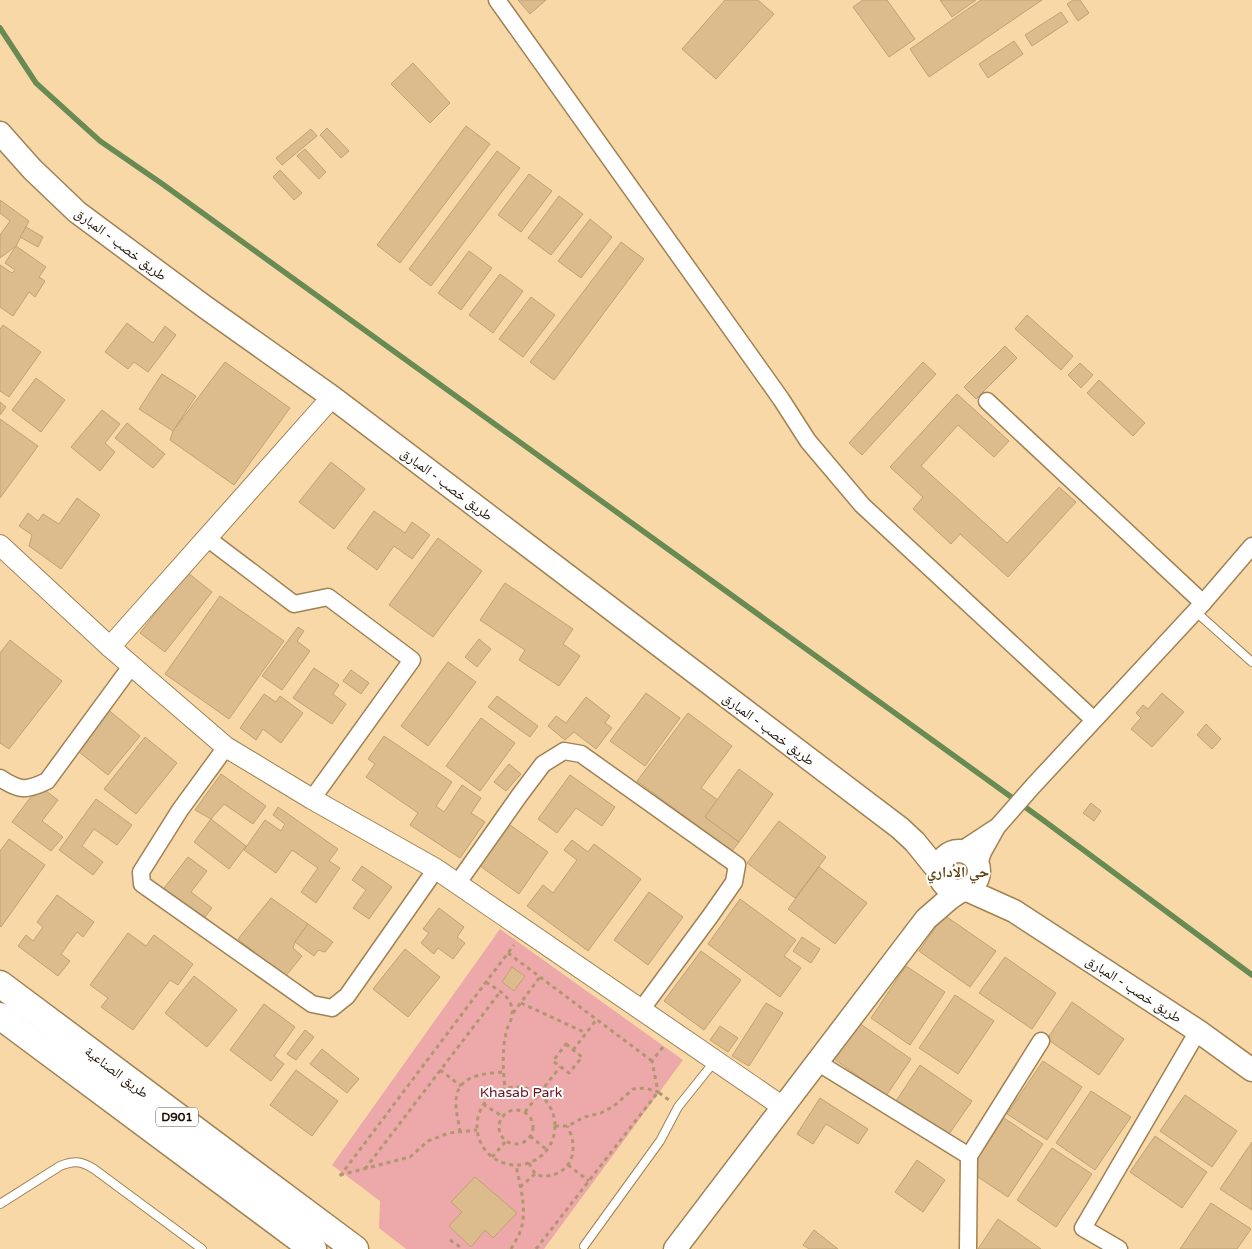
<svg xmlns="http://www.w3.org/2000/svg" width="1252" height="1249" viewBox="0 0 1252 1249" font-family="'Varela Round','Noto Naskh Arabic',sans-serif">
<rect width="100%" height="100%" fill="#f8d8a7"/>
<path fill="#eda8a9" d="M500,929l183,131 -139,189h-138l-27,-21 1,-27 -48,-36z"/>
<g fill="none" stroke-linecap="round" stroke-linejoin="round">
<path stroke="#688a53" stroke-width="5.5" d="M0,28l36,55 64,58 61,42 882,637 209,155"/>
</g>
<g fill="#dcbc8c" stroke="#c0a272">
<path d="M518,0h28l-16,14z"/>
<path d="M725,0h33l16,14 -58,65 -34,-30z"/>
<path d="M863,0h24l28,39 -26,18 -36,-50z"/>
<path d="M940,0h36l-24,17z"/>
<path d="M981,0h61l-113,77 -19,-28z"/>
<path d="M1073,0h7l9,13 -11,8 -11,-17z"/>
<path d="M1061,12l7,10 -36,24 -7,-11z"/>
<path d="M1014,41l9,13 -35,24 -9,-14z"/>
<path d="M413,63l37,40 -20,20 -39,-39z"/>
<path d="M466,126l24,18 -90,119 -23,-18z"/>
<path d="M327,128l22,23 -8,7 -21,-23z"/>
<path d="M311,129l6,7 -35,29 -6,-7z"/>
<path d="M305,149l21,23 -7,7 -22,-23z"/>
<path d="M497,151l23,17 -89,118 -22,-17z"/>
<path d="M280,170l22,23 -8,7 -21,-23z"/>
<path d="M529,174l23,17 -31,41 -23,-17z"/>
<path d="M559,196l24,18 -32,41 -23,-17z"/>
<path d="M0,200l29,21 -13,25 -16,12v-23l10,-14 -10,-8z"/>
<path d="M590,219l22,18 -31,41 -23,-17z"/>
<path d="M26,227l17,10 -5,10 -18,-10z"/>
<path d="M621,242l23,17 -90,121 -24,-18z"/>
<path d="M16,246l30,21 -7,10 6,4 -10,16 -6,-5 -16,24 -13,-9v-42l12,8 3,-3 -10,-7z"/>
<path d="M469,251l23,17 -31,42 -23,-17z"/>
<path d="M500,274l23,17 -30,42 -24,-18z"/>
<path d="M531,297l24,18 -32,42 -24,-18z"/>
<path d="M1027,315l46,41 -12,14 -46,-41z"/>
<path d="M127,323l26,20 12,-17 11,9 -28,37 -14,-10 -6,7 -23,-17z"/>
<path d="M3,325l38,27 -32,45 -9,-6v-62z"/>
<path d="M1005,346l12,12 -41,41 -12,-12z"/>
<path d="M225,362l65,46 -56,77 -64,-45 3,-9z"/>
<path d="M923,362l13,12 -74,81 -13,-12z"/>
<path d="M1080,363l13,12 -12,13 -13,-13z"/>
<path d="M162,374l34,22 -23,35 -34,-22z"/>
<path d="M36,378l29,22 -24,32 -29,-22z"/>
<path d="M1099,380l46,43 -12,13 -46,-43z"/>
<path d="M957,394l52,47 -15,16 -36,-32 -37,41 86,77 52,-56 17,15 -68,75 -48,-43 -9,10 -38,-35 10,-12 -33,-30z"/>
<path d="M0,402l6,5 -6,8z"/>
<path d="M102,410l18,14 -15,19 10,9 -15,19 -29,-24z"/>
<path d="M0,419l38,27 -38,52z"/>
<path d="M127,423l38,31 -12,14 -38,-30z"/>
<path d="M331,462l34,27 -31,40 -35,-27z"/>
<path d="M77,498l23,17 -39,54 -32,-23 3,-11 -13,-9 9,-13 10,8 5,-7 16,10z"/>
<path d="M374,511l31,22 7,-11 18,13 -18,24 -18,-13 -17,24 -30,-22z"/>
<path d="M438,538l44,33 -49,66 -44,-32z"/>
<path d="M187,572l25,20 -47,60 -25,-19z"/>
<path d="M505,583l68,46 -10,15 17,12 -21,30 -40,-26 6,-10 -45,-30z"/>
<path d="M220,596l64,45 -55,78 -64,-45z"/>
<path d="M298,627l6,4 -7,10 13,10 -28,39 -20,-14z"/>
<path d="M479,639l12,10 -14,18 -12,-10z"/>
<path d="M10,640l52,41 -53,68 -9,-6v-90z"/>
<path d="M448,662l28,20 -48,64 -27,-20z"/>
<path d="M314,668l25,17 -6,9 13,10 -14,20 -39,-26z"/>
<path d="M351,670l18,13 -8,11 -18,-13z"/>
<path d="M646,693l34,25 -35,48 -35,-25z"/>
<path d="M1162,693l22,19 -32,35 -21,-18 10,-11 -5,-5 7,-8 5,4z"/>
<path d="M264,694l12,8 4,-6 23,17 -22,30 -18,-14 -7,11 -16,-12z"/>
<path d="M497,696l41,30 -8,11 -42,-30z"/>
<path d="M586,697l24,19 -5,7 7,5 -16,21 -22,-17 -9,8 -17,-14 8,-10 10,7z"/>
<path d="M106,708l34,28 -32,39 -34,-27z"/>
<path d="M688,713l44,33 -31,42 17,12 -13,17 34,25 -7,9 -95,-70z"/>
<path d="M481,718l34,25 -35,48 -34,-25z"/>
<path d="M1206,724l15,15 -9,10 -15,-14z"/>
<path d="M384,736l68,46 -16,24 8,6 18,-27 19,13 -10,15 14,9 -25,36 -50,-33 8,-12 -52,-36 9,-13 -7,-5z"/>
<path d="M145,737l32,26 -41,51 -32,-25z"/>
<path d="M509,764l12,10 -15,17 -12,-9z"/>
<path d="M739,769l34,25 -34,48 -34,-25z"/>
<path d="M221,774l45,32 -13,18 -29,-20 -13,15 -16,-9z"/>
<path d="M570,775l45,32 -13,19 -26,-18 -19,25 -19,-14z"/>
<path d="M39,786l19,14 -16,21 21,16 -12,14 -39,-29z"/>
<path d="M96,799l36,26 -15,20 -23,-16 -12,17 21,16 -10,13 -34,-25z"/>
<path d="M1091,803l10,8 -7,10 -11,-8z"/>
<path d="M278,807l60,42 -9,12 11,7 -24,35 -15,-11 17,-24 -26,-18 -16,23 -32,-23 21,-30 16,11 4,-7 -12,-9z"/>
<path d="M211,819l35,27 -17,23 -35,-27z"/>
<path d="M779,821l47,36 -31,41 -48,-35z"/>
<path d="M510,825l38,27 -29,42 -39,-28z"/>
<path d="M9,839l36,26 -44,62 -1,-1v-75z"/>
<path d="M572,840l16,12 6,-8 47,35 -53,72 -61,-45 16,-21 10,8 24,-33 -13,-10z"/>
<path d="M188,857l19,14 -16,21 21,16 -11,14 -40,-30z"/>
<path d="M362,866l30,21 -23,32 -16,-11 13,-18 -14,-10z"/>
<path d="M819,867l48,36 -32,41 -47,-35z"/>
<path d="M649,892l34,25 -35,48 -34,-25z"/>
<path d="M57,895l37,27 -11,15 -6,-5 -16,22 9,7 -12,15 -40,-30 8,-11 7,6 10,-14 -6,-5z"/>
<path d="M271,898l37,26 -13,18 -2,6 9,8 -17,21 -47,-38z"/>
<path d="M740,899l56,41 -12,16 17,12 -21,29 -72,-53z"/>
<path d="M439,908l25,19 -7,10 8,6 -12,16 -15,-11 -4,6 -13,-11 8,-10 -6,-4z"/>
<path d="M944,915l52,36 -26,36 -51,-36z"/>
<path d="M308,924l25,18 -8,10 -7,-2 -4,6 -19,-14z"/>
<path d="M128,933l18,13 8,-11 39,29 -15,21 -8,-5 -37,50 -32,-23 7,-9 -18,-13z"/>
<path d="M802,937l18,12 -9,14 -18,-12z"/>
<path d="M405,949l35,28 -32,40 -35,-28z"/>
<path d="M701,951l40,29 -37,50 -40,-29z"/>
<path d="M1005,957l51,36 -24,36 -53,-36z"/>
<path d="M906,966l39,26 -35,53 -39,-27z"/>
<path d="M512,967l13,9 -11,15 -12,-9z"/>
<path d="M194,976l43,34 -30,37 -42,-34z"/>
<path d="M955,995l39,26 -36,53 -39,-26z"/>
<path d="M1072,1002l52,37 -25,36 -52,-36z"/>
<path d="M766,1003l17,10 -34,53 -17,-10z"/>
<path d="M264,1004l31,23 -21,29 10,8 -13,17 -41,-31z"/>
<path d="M859,1023l52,36 -25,37 -52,-37z"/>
<path d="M720,1026l18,12 -10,14 -18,-12z"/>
<path d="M305,1030l9,7 -18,23 -9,-6z"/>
<path d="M322,1049l37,30 -12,14 -37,-29z"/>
<path d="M1043,1061l39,26 -35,53 -40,-26z"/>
<path d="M920,1065l52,36 -25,36 -51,-36z"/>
<path d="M296,1070l42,31 -26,35 -42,-31z"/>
<path d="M1091,1091l40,26 -36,53 -39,-27z"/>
<path d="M1185,1095l52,36 -25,36 -52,-36z"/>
<path d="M820,1098l48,31 -10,15 -32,-20 -13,20 -16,-10z"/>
<path d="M1004,1118l39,26 -35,53 -39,-26z"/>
<path d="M1155,1136l52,36 -25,36 -52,-36z"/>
<path d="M1252,1142v68l-32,-21z"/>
<path d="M1052,1148l40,26 -36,53 -39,-27z"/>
<path d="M917,1160l28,20 -22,32 -28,-20z"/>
<path d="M475,1177l42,36 -24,25 -8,-8 -14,17 -22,-21 13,-14 -11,-10z"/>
<path d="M1211,1203l40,26 -14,20h-57z"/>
<path d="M998,1219l43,30h-63z"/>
<path d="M814,1230l24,19h-29l-6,-4z"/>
</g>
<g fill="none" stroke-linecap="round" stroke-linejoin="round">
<g stroke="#a08254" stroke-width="10">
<g id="service">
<path d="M1195,611l57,51"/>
<path d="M0,1204l60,-38c14,-6 21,-5 34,3l108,80"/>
<path d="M584,1246l76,-105 18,-34 36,-45"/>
</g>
</g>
<g stroke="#a08254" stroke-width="19">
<g id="minor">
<path d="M497,0l284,399 27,42 54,64 232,215"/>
<path d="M987,401l216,202"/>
<path d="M207,538l87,66 34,-7 84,63 -100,139"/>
<path d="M226,747l-46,63 -39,62 1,12 170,120 20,4 15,-12 89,-127"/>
<path d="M0,778c20,13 26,13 47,3l85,-116"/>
<path d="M960,851l35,-23"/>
<path d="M978,866l5,-14 14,-25 36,-41 170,-183 49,-57"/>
<path d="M457,884l62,-88 24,-32 21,-13 17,3 156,111 -3,17 -23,33 -70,95"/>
<path d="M817,1062l152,94 72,-115"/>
<path d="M968,1249l1,-93"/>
<path d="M1119,1249l-36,-21 115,-197"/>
</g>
</g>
<g stroke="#a08254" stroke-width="22">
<g id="tertiary">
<path d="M0,545l110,102 116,100 86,52 124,70 347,238"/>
<path d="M110,647l222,-250"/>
</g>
</g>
<g stroke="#a08254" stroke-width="25">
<g id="secondary">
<path d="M0,133l32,36 45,43 128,95 127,90 568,431 15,14 25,31"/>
<circle cx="959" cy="871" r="20"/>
<path d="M965,889l49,22 184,120 54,39"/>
<path d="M675,1249l251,-330 23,-20 13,-9"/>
</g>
</g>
<g stroke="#a08254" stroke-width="29">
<g id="trunk">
<path d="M0,984l355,265"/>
<path d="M0,1016l313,233"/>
</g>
</g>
<g stroke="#b19771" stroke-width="3" stroke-dasharray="4 4" stroke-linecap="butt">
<path d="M508,953l144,108"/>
<path d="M486,982c7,5 17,10 22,17 3,4 5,11 4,15 0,7 -5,12 -6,19 -4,18 -3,37 -1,55"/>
<path d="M521,1003l65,30"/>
<path d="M513,1013l27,-36"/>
<path d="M566,1044l16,13 -13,16 -16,-12z"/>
<path d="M573,1050l24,-31"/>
<path d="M440,1070l21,16"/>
<circle cx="516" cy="1126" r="39"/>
<path d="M483,1104l19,12"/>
<circle cx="516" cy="1127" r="17"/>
<path d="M525,1112l35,-45"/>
<path d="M555,1126h13l16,-9 17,-4 13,-7 19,-17 12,-1 13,4 -6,-31 11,-14"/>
<path d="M460,1132c-1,-9 -4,-19 -4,-28 -1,-29 26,-30 47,-32"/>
<path d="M530,1136l17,14"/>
<path d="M492,1157l14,-16"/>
<path d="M529,1163l6,11c3,1 6,2 8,2 16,1 30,-11 30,-27 1,-8 -3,-16 -5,-23"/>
<path d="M568,1165l21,16"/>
<path d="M365,1169l135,-177"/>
<path d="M340,1175l70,-18 18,-16 21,-8 28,-3"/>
<path d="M340,1176l174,-231"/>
<path d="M520,1187l15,-13"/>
<path d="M450,1240l13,9"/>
<path d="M511,1249c3,-6 7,-11 9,-17 8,-22 0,-45 -4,-67"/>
<path d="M536,1249l122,-157 11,8"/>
</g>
<use href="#service" stroke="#fff" stroke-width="8"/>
<use href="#minor" stroke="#fff" stroke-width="16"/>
<use href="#tertiary" stroke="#fff" stroke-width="20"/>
<use href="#secondary" stroke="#fff" stroke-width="22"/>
<use href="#trunk" stroke="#fff" stroke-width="26"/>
</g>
<g text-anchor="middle" stroke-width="4" stroke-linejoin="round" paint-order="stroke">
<rect fill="#fefefe" stroke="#5e574c" stroke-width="1" x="156" y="1107.5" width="42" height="19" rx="4"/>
<g font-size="12" font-weight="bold" fill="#1a0f00">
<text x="177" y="1121">D901</text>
</g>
<g font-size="14" fill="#1a0f00" stroke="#fefefe">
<text transform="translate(121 244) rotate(37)" y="5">طريق خصب - المبارق</text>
<text transform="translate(447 484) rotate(37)" y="5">طريق خصب - المبارق</text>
<text transform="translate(769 729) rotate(37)" y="5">طريق خصب - المبارق</text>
<text transform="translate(1134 989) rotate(33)" y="5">طريق خصب - المبارق</text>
<text transform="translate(117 1072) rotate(37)" y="5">طريق الصناعية</text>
</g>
<g font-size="14" fill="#691622" stroke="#fefefe">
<text x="521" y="1097">Khasab Park</text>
</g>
<g font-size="15" font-weight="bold" fill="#5f4414" stroke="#fefefe">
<text x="958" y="877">حي الأداري</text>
</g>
</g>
</svg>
